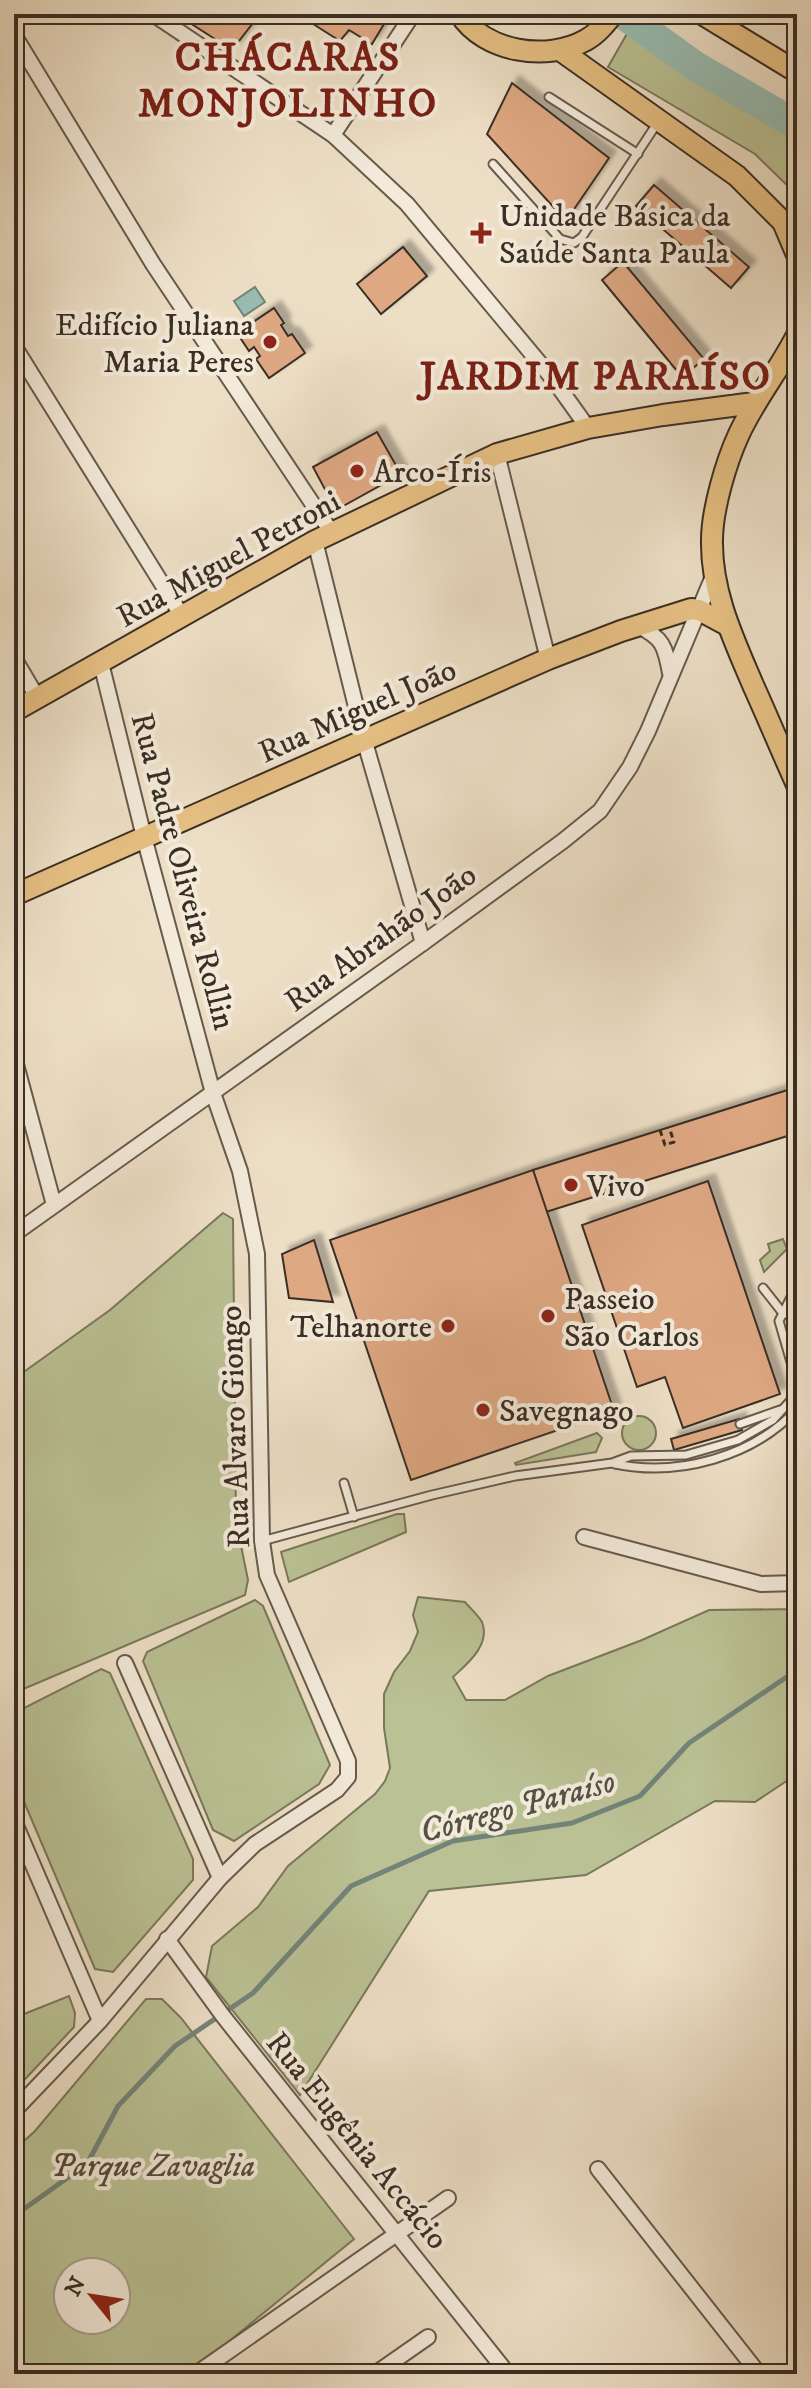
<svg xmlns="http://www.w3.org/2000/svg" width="811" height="2388" viewBox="0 0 811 2388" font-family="'IM FELL DW Pica',serif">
<defs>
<filter id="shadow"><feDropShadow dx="7" dy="-7" stdDeviation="2" flood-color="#0004"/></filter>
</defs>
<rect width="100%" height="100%" fill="#eddfc6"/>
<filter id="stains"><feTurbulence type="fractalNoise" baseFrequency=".0025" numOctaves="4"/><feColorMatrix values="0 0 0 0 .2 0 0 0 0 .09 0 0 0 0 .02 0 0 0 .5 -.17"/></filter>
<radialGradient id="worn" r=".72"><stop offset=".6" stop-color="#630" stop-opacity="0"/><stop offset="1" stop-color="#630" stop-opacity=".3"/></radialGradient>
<g fill="#bac194" stroke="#7a785c" stroke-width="2" fill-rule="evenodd">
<path d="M628,32l118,77 51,29v57l-42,-41 -147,-87z"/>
<path d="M223,1213l10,6 3,302 12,59 -3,15 -231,98v-314l96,-69z"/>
<path d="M783,1239l4,10 -23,23 -4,-12 10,-9 -2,-7z"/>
<circle cx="639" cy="1433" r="17"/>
<path d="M597,1433l5,5 -6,14 -80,13 -1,-2z"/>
<path d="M397,1514h7l2,18 -117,50 -8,-30z"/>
<path d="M418,1597l47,5c5,6 14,14 17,20 9,23 -15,42 -29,55l13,23h39l43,-24 94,-36 67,-30 88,-1v154l-9,17 -33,22 -40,-1 -129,74 -157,16 -129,204 -94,-118 6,-31 46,-39 30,-41 87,-72 10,-13 5,-13 -6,-40v-34l10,-22 16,-21 8,-19 -5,-17z"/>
<path d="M255,1600l8,6 67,159 -11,19 -85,57 -21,-11 -70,-169 4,-9z"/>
<path d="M101,1669l9,4 83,186v21l-80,92 -18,-3 -81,-191v-65z"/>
<path d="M69,1996l6,17 -1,14 -60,64v-73z"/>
<path d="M146,1999h16l19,19 173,221 -165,135h-175v-224l21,-19zM68,2272h48v48h-48z"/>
</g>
<path fill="#99bdb3" stroke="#73847a" stroke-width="2" d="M255,287l10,15 -21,14 -10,-15z"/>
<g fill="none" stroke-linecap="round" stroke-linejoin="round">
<path stroke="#73847a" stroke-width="5" d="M14,2216l73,-52 31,-58 57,-60 78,-53 98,-107 102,-45 119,-18 68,-27 49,-53 108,-73"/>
<path stroke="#99bdb3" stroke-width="30" d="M623,14l72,52 102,59"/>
</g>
<g fill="#dea883" stroke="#3a2e25" stroke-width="2" filter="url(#shadow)">
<path d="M176,14h84l-28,36z"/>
<path d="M304,14h86l-18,30 -23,-14 -9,11 -38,-24z"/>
<path d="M512,83l97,75 -43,63 -79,-87z"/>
<path d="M654,185l95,82 -18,21 -95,-82z"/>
<path d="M403,247l24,29 -46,38 -24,-30z"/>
<path d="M623,262l81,97 -22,18 -80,-97z"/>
<path d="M274,308l10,15 -3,2 7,11 4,-2 13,19 -36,25 -13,-19 4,-3 -6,-9 -5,4 -12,-18z"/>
<path d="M377,432l24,42 -65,36 -23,-43z"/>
<path d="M797,1087v46l-251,79 -13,-42z"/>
<path d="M533,1170l81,241 -203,69 -81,-240z"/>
<path d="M708,1181l72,213 -97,34 -18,-51 -28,10 -55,-162z"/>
<path d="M314,1240l19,62 -44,-4 -7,-44z"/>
<path d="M739,1419l3,11 -68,20 -3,-11z"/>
</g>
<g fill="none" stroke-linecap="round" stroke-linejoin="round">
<g stroke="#675a4d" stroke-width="11">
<g id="service">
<path d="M549,97l89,57"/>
<path d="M493,164l67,75 14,4 8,-6 76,-115"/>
<path d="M763,1288l19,24 15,7"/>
<path d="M740,1424l40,-14"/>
<path d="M615,1464c63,13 138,-7 182,-55"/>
<path d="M344,1483l10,34"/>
<path d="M262,1541l170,-46 83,-19 97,-13 19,-7 55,-1 52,-15 35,-20 19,-21 3,-23 -16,-55 12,-24 6,-6"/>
</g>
</g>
<g stroke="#675a4d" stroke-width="18">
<g id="minor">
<path d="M153,14l180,121 74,69 146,175 35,49"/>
<path d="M14,35l139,229 179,269"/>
<path d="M333,135l80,-121"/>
<path d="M14,346l168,270"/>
<path d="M497,454l51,205"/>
<path d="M315,541l49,198 59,204"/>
<path d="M638,626c25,12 27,20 32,47"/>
<path d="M14,658l23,39"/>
<path d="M14,1057l40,148"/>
<path d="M14,1234l409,-291 140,-102 37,-30 30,-44 18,-36 66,-157"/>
<path d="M584,1537l177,47 36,-1"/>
<path d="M125,1663l95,215"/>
<path d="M14,1821l86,200"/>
<path d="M167,1939l56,77 285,358"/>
<path d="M14,2111l86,-90 120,-143 35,-34 82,-54 11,-13v-16l-81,-186 -5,-34 -5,-287 -17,-83 -27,-78 -69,-256 -43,-174"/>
<path d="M598,2169l161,205"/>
<path d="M196,2374l252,-176"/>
<path d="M375,2374l53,-37"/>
</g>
</g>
<g stroke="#3a2e25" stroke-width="24">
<g id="primary">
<path d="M460,14c24,38 87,48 126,26 11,-6 19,-16 27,-26"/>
<path d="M702,14l95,58"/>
<path d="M560,50l177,126 46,46 14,33"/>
<path d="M797,335c-17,34 -42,64 -58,99 -13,28 -27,76 -27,106 -1,52 21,98 41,145 15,33 29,67 44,100"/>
<path d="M14,711l301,-170 182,-87 91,-26 75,-13 91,-12"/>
<path d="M14,895l534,-236 73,-28 70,-22 8,1 28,15"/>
</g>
</g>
<path stroke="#3a2e25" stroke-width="3" stroke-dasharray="6 4" stroke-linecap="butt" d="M660,1130l5,15 9,-3 -5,-15"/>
<use href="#service" stroke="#f3eada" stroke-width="7"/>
<use href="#minor" stroke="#f3eada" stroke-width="14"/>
<use href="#primary" stroke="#e6c083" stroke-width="20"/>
</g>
<g fill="#8f2418" stroke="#f3eada" stroke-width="3">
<path d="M477 221h8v8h8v8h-8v8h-8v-8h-8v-8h8z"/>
<circle cx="270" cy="342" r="8"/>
<circle cx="357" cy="471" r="8"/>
<circle cx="571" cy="1185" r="8"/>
<circle cx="548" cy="1316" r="8"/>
<circle cx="448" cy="1326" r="8"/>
<circle cx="483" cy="1410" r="8"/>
</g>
<g text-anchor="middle" stroke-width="8" stroke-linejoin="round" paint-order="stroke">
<g font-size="32" fill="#3a2e25" stroke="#f3eada" text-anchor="start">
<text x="499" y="226">Unidade Básica da<tspan x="499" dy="37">Saúde Santa Paula</tspan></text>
<text x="254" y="335" text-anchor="end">Edifício Juliana<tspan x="254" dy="37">Maria Peres</tspan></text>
<text x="373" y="482">Arco-Íris</text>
<text x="587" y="1196">Vivo</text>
<text x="564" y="1309">Passeio<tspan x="564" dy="37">São Carlos</tspan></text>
<text x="432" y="1337" text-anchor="end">Telhanorte</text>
<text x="499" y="1421">Savegnago</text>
</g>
<g font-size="32" fill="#3a2e25" stroke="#f3eada">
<text transform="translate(228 558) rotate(-29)" y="11">Rua Miguel Petroni</text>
<text transform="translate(357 710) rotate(-24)" y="11">Rua Miguel João</text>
<text transform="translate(184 871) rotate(75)" y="11">Rua Padre Oliveira Rollin</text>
<text transform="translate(380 937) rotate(-36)" y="11">Rua Abrahão João</text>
<text transform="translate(234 1427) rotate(-92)" y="11">Rua Alvaro Giongo</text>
<text transform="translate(358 2140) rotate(51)" y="11">Rua Eugênia Accácio</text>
</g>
<g font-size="32" font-style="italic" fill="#544b3b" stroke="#f3eada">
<text x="153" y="2176">Parque Zavaglia</text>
</g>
<g font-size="34" font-style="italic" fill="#525248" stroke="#f3eada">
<text transform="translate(517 1805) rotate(-15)" y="12">Córrego Paraíso</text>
</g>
<g font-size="40" font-weight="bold" letter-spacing="2" fill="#7a1f14" stroke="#f3eada">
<text x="288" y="70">CHÁCARAS<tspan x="288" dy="46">MONJOLINHO</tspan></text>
<text x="596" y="389">JARDIM PARAÍSO</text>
</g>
</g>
<rect width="811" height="2388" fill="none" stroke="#eddfc6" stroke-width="48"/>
<rect x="16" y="16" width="779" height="2356" fill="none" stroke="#3a2e25" stroke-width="4"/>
<rect x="24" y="24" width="763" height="2340" fill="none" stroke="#3a2e25" stroke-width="2"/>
<g transform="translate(92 2296) rotate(300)"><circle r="38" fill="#f3eada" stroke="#a99f92" stroke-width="2"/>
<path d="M0-6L14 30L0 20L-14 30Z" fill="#8f2418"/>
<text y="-12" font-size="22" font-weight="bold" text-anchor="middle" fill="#3a2e25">N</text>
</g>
<rect width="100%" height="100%" filter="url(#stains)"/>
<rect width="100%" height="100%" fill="url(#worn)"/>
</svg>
